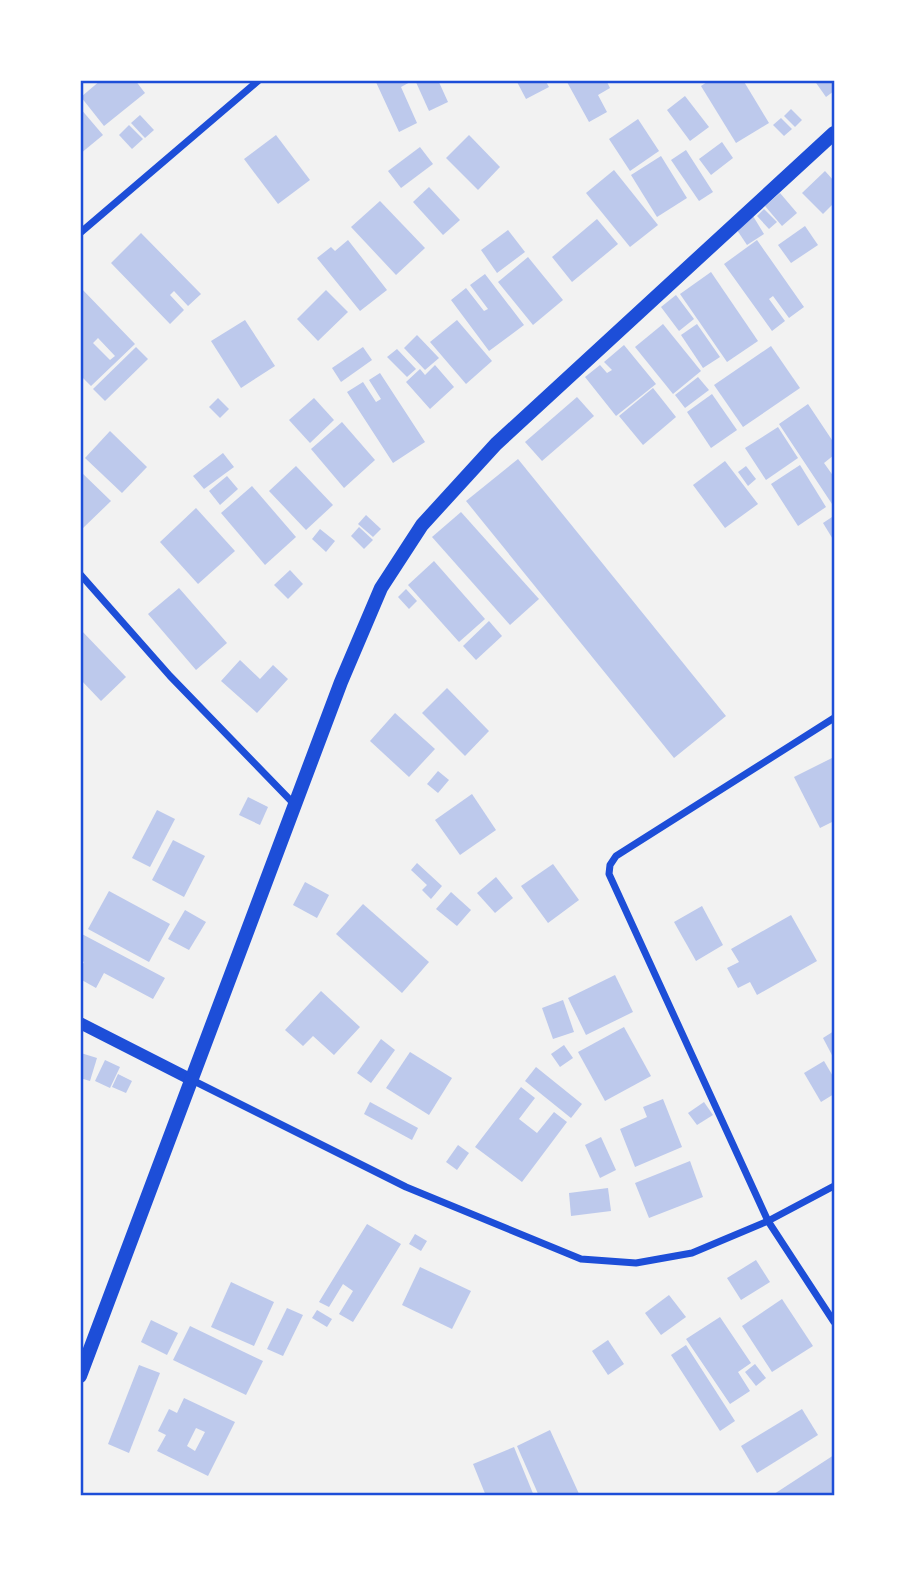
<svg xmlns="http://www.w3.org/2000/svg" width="915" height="1576" viewBox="0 0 915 1576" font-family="'Libre Baskerville',serif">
<rect width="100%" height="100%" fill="#f2f2f2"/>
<g fill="#bdc9ec" fill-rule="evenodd">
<path d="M101,80h34l10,13 -41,33 -23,-29z"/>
<path d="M375,80h39l-13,7 16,36 -18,9z"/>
<path d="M415,80h23l10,22 -19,9z"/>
<path d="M516,80h29l4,7 -23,12z"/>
<path d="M569,80h37l4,8 -12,7 9,17 -18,10 -22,-40z"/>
<path d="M710,80h33l26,43 -33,20 -35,-57z"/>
<path d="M814,80h20v11l-8,6z"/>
<path d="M685,96l24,31 -19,14 -23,-31z"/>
<path d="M80,108l23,27 -23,19z"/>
<path d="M791,109l11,11 -7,7 -11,-11z"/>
<path d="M140,115l14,15 -9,8 -14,-15z"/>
<path d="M781,118l11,11 -8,7 -11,-11z"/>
<path d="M638,119l21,32 -29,20 -21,-32z"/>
<path d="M129,125l14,14 -11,10 -13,-14z"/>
<path d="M276,135l34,45 -32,24 -34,-45z"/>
<path d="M469,135l31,32 -22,23 -32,-32z"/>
<path d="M722,142l11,16 -22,17 -12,-16z"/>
<path d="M420,147l13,17 -32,24 -13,-17z"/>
<path d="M686,150l27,42 -14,9 -28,-41z"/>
<path d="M661,156l26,42 -30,19 -26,-42z"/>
<path d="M614,170l44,55 -28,22 -44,-54z"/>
<path d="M825,171l9,10v22l-11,11 -21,-21z"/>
<path d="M429,187l31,33 -17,15 -30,-33z"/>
<path d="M780,193l17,20 -15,13 -17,-20z"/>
<path d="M380,201l45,47 -29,27 -45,-48z"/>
<path d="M764,209l13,13 -8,7 -12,-13z"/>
<path d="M753,216l11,18 -17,11 -12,-18z"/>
<path d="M597,219l21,25 -46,38 -20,-25z"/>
<path d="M805,226l13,19 -27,18 -13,-18z"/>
<path d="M508,230l17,22 -28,21 -16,-23z"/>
<path d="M141,233l60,61 -13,12 -14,-15 -4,4 14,15 -14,14 -59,-61z"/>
<path d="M348,240l39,50 -27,21 -43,-53 14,-11 4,4z"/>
<path d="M757,240l47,67 -15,11 -16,-22 -4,3 16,22 -13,10 -48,-67z"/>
<path d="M528,257l35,43 -30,25 -35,-43z"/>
<path d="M711,272l47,69 -31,21 -47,-68z"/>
<path d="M485,274l39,51 -35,26 -38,-51 15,-12 18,23 4,-2 -18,-24z"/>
<path d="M80,287l55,57 -44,42 -11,-11zM98,338l17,18 -5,4 -17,-17z"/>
<path d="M326,290l22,22 -30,29 -21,-22z"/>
<path d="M676,295l18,24 -15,12 -18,-24z"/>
<path d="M245,320l30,46 -34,22 -30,-47z"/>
<path d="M457,320l35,41 -26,23 -36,-42z"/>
<path d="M663,324l38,47 -28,23 -38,-47z"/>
<path d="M697,324l23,33 -17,11 -22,-33z"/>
<path d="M417,335l22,23 -14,12 -21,-22z"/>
<path d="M624,345l32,39 -40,32 -31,-39 15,-12 7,8 5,-3 -8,-8z"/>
<path d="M771,346l29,42 -57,39 -29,-42z"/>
<path d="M136,347l12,12 -43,42 -12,-12z"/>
<path d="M363,347l9,13 -31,22 -9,-14z"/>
<path d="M397,349l19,20 -9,8 -20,-20z"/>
<path d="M435,365l19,22 -24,22 -24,-27 14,-13 5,6z"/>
<path d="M380,373l45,69 -32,21 -46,-71 16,-10 13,20 5,-3 -12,-19z"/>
<path d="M698,377l11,13 -24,18 -10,-13z"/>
<path d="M653,388l23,29 -33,28 -24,-29z"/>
<path d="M712,394l25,36 -26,18 -24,-36z"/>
<path d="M577,397l17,19 -52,45 -17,-19z"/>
<path d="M218,398l11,11 -9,9 -11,-11z"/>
<path d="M314,398l20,22 -24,23 -21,-23z"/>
<path d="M808,404l26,39v12l-10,8 10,14v30l-55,-83z"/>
<path d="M342,422l33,38 -31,28 -33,-39z"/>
<path d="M778,427l20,31 -32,22 -21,-32z"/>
<path d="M110,431l37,36 -25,26 -37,-35z"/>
<path d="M223,453l11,14 -30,22 -11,-13z"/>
<path d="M518,459l208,257 -52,42 -208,-257z"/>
<path d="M725,461l33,43 -33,24 -32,-43z"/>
<path d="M800,465l26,42 -28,19 -27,-42z"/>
<path d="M296,466l37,39 -27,25 -37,-39z"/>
<path d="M746,466l10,13 -8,7 -10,-14z"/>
<path d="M80,471l31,30 -29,28 -2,-1z"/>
<path d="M227,476l11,13 -18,16 -11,-14z"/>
<path d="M252,486l44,51 -31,28 -44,-52z"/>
<path d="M196,508l39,43 -37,33 -38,-42z"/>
<path d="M461,512l78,87 -29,26 -78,-88z"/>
<path d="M366,515l15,14 -8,8 -15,-13z"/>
<path d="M832,517l2,4v20l-11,-18z"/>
<path d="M359,527l14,13 -9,9 -13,-13z"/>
<path d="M320,529l15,12 -9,11 -14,-13z"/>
<path d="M434,561l51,58 -26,23 -51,-57z"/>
<path d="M290,570l13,14 -15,15 -14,-14z"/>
<path d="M179,588l48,55 -31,27 -48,-56z"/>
<path d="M406,589l11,12 -8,8 -11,-12z"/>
<path d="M489,621l13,15 -26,24 -13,-14z"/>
<path d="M80,629l46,48 -25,24 -21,-22z"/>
<path d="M240,660l20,19 13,-14 15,14 -31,34 -36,-32z"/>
<path d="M447,688l42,43 -24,25 -43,-43z"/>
<path d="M395,713l40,36 -26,28 -39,-36z"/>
<path d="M834,757v64l-14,7 -26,-51z"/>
<path d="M438,771l11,9 -11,13 -11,-9z"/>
<path d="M472,794l24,36 -36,25 -25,-35z"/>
<path d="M248,797l20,10 -8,18 -21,-10z"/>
<path d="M157,810l18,9 -25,48 -18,-9z"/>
<path d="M173,840l32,16 -21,41 -32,-17z"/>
<path d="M417,863l25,23 -11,13 -9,-9 5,-5 -16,-15z"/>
<path d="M553,864l26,36 -31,23 -27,-37z"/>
<path d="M496,877l17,21 -18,15 -18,-20z"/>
<path d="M305,882l24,13 -12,23 -24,-13z"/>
<path d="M109,891l61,33 -21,38 -61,-33z"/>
<path d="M451,892l20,18 -14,16 -21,-17z"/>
<path d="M363,904l66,58 -27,31 -66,-59z"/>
<path d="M702,906l21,39 -27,16 -22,-39z"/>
<path d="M185,910l21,12 -17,28 -21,-11z"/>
<path d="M791,915l26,46 -60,34 -7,-13 -12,6 -11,-20 12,-6 -8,-13z"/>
<path d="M80,933l85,45 -12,21 -49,-26 -8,15 -16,-9v-10l4,-7 -4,-2z"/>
<path d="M615,975l18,37 -47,23 -18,-37z"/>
<path d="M321,991l39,36 -26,28 -21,-19 -10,10 -18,-16z"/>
<path d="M563,1000l11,32 -21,7 -11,-31z"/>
<path d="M624,1027l27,49 -46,25 -27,-49z"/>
<path d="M834,1031v28l-11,-21z"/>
<path d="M381,1039l14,11 -24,33 -14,-10z"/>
<path d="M564,1045l9,13 -13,9 -9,-13z"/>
<path d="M410,1052l42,26 -23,37 -43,-27z"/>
<path d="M81,1053l16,5 -7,23 -10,-3z"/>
<path d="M105,1060l15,7 -10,21 -15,-7z"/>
<path d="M824,1061l10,17v16l-13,8 -17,-29z"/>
<path d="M536,1067l46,37 -11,14 -46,-37z"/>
<path d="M118,1074l14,7 -6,12 -14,-6z"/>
<path d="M521,1087l14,11 -16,21 18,14 17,-21 13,10 -45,60 -47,-35z"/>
<path d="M663,1099l19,48 -47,20 -15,-38 27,-12 -4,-10z"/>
<path d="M370,1102l48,26 -6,12 -48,-26z"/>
<path d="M704,1102l9,13 -16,10 -9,-12z"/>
<path d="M601,1137l15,33 -16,8 -15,-33z"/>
<path d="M458,1145l11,8 -12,17 -11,-8z"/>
<path d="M690,1161l13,36 -54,21 -14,-35z"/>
<path d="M608,1188l3,23 -40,5 -2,-23z"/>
<path d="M367,1224l34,20 -48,78 -14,-8 14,-23 -10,-7 -14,23 -10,-5z"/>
<path d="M415,1234l12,7 -6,10 -12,-7z"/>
<path d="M756,1260l14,22 -29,18 -14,-22z"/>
<path d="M420,1267l51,24 -19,38 -50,-24z"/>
<path d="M231,1282l43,20 -20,44 -43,-19z"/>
<path d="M669,1295l17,22 -25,18 -16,-22z"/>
<path d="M782,1299l31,47 -41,26 -30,-46z"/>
<path d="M287,1308l16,7 -20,41 -16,-7z"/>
<path d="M317,1310l15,9 -5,8 -15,-9z"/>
<path d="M720,1317l31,46 -13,9 12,19 -20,13 -44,-65z"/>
<path d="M151,1320l27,13 -11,22 -26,-13z"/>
<path d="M190,1326l73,35 -17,34 -73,-35z"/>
<path d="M608,1340l16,24 -16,11 -16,-24z"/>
<path d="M686,1345l49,76 -15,10 -49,-76z"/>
<path d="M755,1364l11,14 -10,8 -11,-14z"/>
<path d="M139,1365l21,8 -31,80 -21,-9z"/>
<path d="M184,1398l51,24 -27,54 -51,-25 9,-16 -8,-4 11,-22 8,4zM196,1428l9,4 -10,19 -8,-5z"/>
<path d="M802,1409l16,26 -61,38 -16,-27z"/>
<path d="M550,1430l30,66h-41l-22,-50z"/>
<path d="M514,1447l20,49h-48l-13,-32z"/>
<path d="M834,1455v41h-63z"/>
</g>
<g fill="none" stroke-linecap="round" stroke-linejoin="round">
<g stroke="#1d4ed8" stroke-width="7">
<path d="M80,233l179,-153"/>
<path d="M80,574l90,102 125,129"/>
<path d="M834,718l-218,138 -6,9 -1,9 159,347 66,101"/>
<path d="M192,1080l214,107 175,72 55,4 56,-10 76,-32 66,-35"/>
</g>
<path stroke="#1d4ed8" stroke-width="12" d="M80,1023l112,57"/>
<path stroke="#1d4ed8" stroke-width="14" d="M80,1376l261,-694 40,-94 41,-63 74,-81 338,-311"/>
</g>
<rect width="915" height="1576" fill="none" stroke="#ffffff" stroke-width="164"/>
<rect x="82" y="82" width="751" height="1412" fill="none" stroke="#1d4ed8" stroke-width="2.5"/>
</svg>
